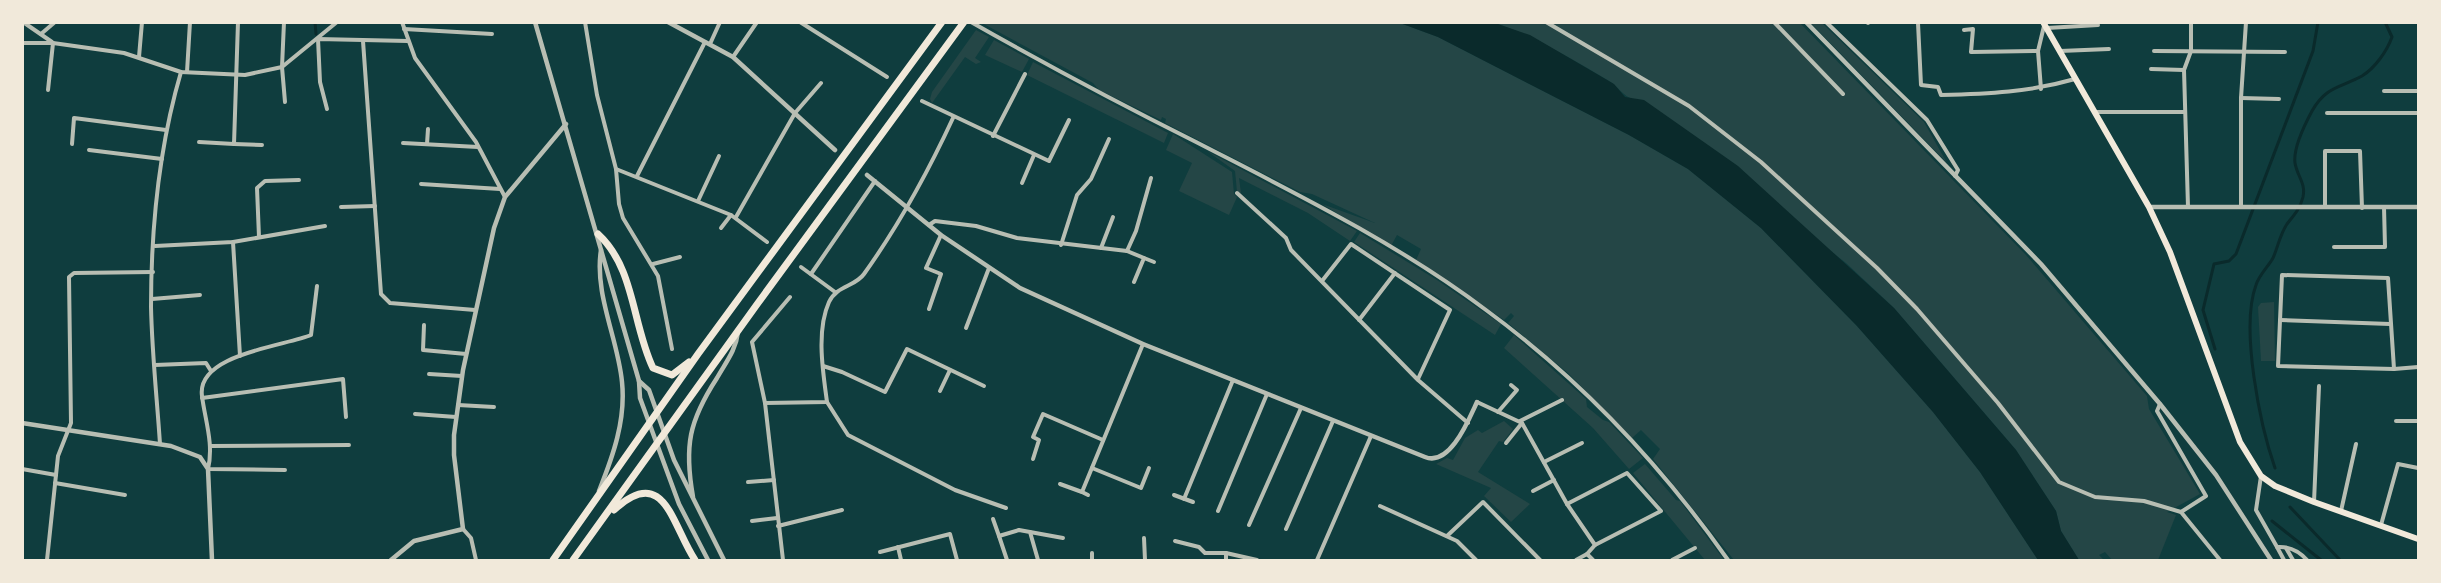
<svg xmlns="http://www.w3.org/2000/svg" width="2441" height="583" viewBox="0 0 2441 583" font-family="Rubik,sans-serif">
<rect width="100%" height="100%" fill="#0f3d3e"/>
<g fill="#244646">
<path d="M982,23h418l38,14 191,98 59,34 73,59 96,98 76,86 47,60 58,88h-304l-81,-101 7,-10 -19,-19 -9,8 -63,-64 -61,-51 6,-7 -3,-3 -7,7 -88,-60 5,-11 -24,-14 -6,11 -69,-42 53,19 -63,-29 -12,-2 -135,-69 1,-4 -4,-2 -1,3 -62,-30 -6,-7z"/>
<path d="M1495,23h305l226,232 121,141 2,13 51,85 -33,18 9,3 -18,45h-46l-7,-8 -6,3 5,5h-25l-18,-29 -5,-20 -40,-61 -122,-142 -48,-45 -211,-163c-13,-4 -16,-13 -26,-19 -37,-22 -73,-44 -114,-58z"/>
<path d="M1811,23h11l102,99 23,41z"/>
<path d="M976,30l13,7 -14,21 6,4 -5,2 -11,-7 -33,46 -2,-4 2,-7z"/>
<path d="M994,40l35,19 -7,13 -37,-17z"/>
<path d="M1033,62l135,71 -4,10 -137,-68z"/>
<path d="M1173,134l59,38 2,22 3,3 -8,18 -50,-24 13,-28 -26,-13z"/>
<path d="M1207,151l150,80 -7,10 -42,-28 -69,-35 2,15 -4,-1 -2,-21z"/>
<path d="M1360,233l77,47 64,44 -6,11 -141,-93z"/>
<path d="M2274,302l1,59h-14l-3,-54 3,-4z"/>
<path d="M1514,335l72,64 1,8 16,13 6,2 34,36 -14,11 -36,-41 -89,-80z"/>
<path d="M1504,421l9,8 -10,13 -4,-1 -21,31 52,32 -19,18 -27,-26 7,-8 -55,-24 11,-6 6,2 12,-22 13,-8 4,3z"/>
<path d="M1645,464l31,36 4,1 44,59h-19l-72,-87z"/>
</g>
<path fill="#0a2a2b" d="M1400,23h95l35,12 84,49 11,13 19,3 94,66 156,142 122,142 40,61 5,20 18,29h-41l-58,-88 -47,-60 -76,-86 -96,-98 -73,-59 -59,-34 -191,-98z"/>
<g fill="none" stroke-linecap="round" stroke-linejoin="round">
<g stroke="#0a2a2b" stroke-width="3">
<path d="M315,22l1,12"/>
<path d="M2215,349l-12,-39 11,-46 15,-3 7,-7 77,-203 5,-29"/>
<path d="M2275,468c-15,-43 -35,-140 -19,-183 3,-10 12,-18 17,-27 5,-11 7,-24 14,-34 7,-9 13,-15 16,-27 3,-14 -6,-21 -8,-34 -2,-15 10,-39 17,-52 14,-25 28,-23 50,-35 13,-8 25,-25 30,-39l-7,-15"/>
<path d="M2290,507l50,53"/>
<path d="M2272,521l49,39"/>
</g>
<g stroke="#b8beb3" stroke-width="4">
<path d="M23,22l29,20"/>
<path d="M284,22l-2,45 3,35"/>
<path d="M402,22l13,36 61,84 29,55"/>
<path d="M585,22l12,73 19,74 3,35 4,14 35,58 14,73"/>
<path d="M800,22l87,55"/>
<path d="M971,22c74,42 149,82 225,120 99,51 201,101 290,168 94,69 175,155 242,250"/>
<path d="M1546,22l143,84 72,56 116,106 40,41 81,94 61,79 36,15 49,4 37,11 39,48"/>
<path d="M1774,22l69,72"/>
<path d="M1826,22l101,98 31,50 -3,6"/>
<path d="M1868,23v-1"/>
<path d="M1918,23l3,62 17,2 3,8c47,-1 89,-3 134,-16"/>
<path d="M2047,28l51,-3"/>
<path d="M404,29l88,5"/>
<path d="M1964,30l9,-1 -2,23 67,-1 3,38"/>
<path d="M41,34l14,-12"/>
<path d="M363,41l18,253 9,9 85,7"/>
<path d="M22,43h31l71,10 57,19 64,3 37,-8 55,-45"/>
<path d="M710,44l10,-22"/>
<path d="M2038,51l6,-25"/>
<path d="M2060,51l49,-2"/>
<path d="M2154,51l131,1"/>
<path d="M139,57l3,-35"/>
<path d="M733,57l24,-35"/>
<path d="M2151,69l33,1"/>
<path d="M187,72l3,-50"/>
<path d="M48,90l5,-47"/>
<path d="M2384,91h34"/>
<path d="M2241,98l38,1"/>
<path d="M922,101l127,60 20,-41"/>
<path d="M327,109l-7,-27 -2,-43 90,2"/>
<path d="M2096,112h89"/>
<path d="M2327,113h91"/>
<path d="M993,136l32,-62"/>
<path d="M199,142l35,2 4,-122"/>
<path d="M403,143l75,4"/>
<path d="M72,144l2,-26 92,12"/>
<path d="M234,144l28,1"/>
<path d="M427,144l1,-15"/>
<path d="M89,150l73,9"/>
<path d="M616,169l115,46 36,27"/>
<path d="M637,176l68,-134"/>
<path d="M1022,183l12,-28"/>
<path d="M421,184l79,5"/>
<path d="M1237,193l49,45 5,12 127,130 50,43"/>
<path d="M698,201l21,-45"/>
<path d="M341,207l34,-1"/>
<path d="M2188,207l-4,-137 7,-19v-29"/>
<path d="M2241,207v-109l5,-76"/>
<path d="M2325,207v-56h35l2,57"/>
<path d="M736,217l59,-104 26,-30"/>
<path d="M929,225l6,-4 41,5 41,12 110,13 9,-20 15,-53"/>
<path d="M721,228l10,-13"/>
<path d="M259,237l-2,-49 8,-7 34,-1"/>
<path d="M233,242l7,114"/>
<path d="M1061,245l16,-50 14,-16 18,-40"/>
<path d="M155,246l78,-4 92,-16"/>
<path d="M2334,247h51l-1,-40"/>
<path d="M1101,248l12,-31"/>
<path d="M1127,251l17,7 -10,24"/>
<path d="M1144,258l10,4"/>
<path d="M653,264l27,-7"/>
<path d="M801,267l34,25"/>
<path d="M811,274l64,-93"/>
<path d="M2282,275l106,3 6,91 -116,-3z"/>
<path d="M1322,281l29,-37 99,66 -32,69"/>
<path d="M152,299l48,-4"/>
<path d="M929,309l12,-35 -15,-6 15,-33"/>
<path d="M1359,320l36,-47"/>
<path d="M2280,320l110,4"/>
<path d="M424,325l-1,25 43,4"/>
<path d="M966,328l23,-60"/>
<path d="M155,365l51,-2 5,8"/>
<path d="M823,366l19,6 43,20 22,-43 77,37"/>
<path d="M2394,369l24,-2"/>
<path d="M429,374l33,2"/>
<path d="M940,391l10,-21"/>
<path d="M202,398l141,-19 3,38"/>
<path d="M827,402l21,33 107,55 51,18"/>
<path d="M1477,402l45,21 45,81 28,41 -8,9"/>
<path d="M765,403l62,-1c-4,-30 -11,-71 2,-100 8,-17 26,-15 35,-28 35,-49 64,-102 89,-156"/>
<path d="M2160,404l-3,7 49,85 -25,16"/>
<path d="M458,405l36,2"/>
<path d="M1498,412l19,-22 -6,-5"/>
<path d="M415,414l41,3"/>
<path d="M1520,421l42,-21"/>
<path d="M2396,421h22"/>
<path d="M1506,443l16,-20"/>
<path d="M160,444c-3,-45 -8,-91 -9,-137 0,-78 8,-160 30,-235"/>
<path d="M210,446l139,-1"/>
<path d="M1033,459l6,-19 -6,-3 10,-23 60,26"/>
<path d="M1544,462l38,-19"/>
<path d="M1092,468l49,20 8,-20"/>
<path d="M22,469l34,6"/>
<path d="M285,470l-77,-1c6,-25 -3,-49 -6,-73 -6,-42 83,-50 109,-61l6,-49"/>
<path d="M2261,476l-5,34 21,37c13,-1 22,4 30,13"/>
<path d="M748,482l26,-2"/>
<path d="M55,483l70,12"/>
<path d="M1060,484l22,8 61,-148"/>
<path d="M1533,491l21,-11"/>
<path d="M1082,492l6,3"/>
<path d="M1174,495l19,7"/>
<path d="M1184,499l49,-119"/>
<path d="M2314,502l5,-116"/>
<path d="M1567,504l60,-31 34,38 -66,34"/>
<path d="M1380,506l77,35 19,19"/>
<path d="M1218,511l49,-117"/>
<path d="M2341,511l15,-67"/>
<path d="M993,519l6,17"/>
<path d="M752,521l25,-3"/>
<path d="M1249,525l52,-117"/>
<path d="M2381,525l17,-61 20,4"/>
<path d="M778,526l64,-16"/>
<path d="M463,529l8,9 5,22"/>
<path d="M1286,529l47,-108"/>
<path d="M1030,532l33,6"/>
<path d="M1447,536l36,-34 57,58"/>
<path d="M1144,538l1,22"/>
<path d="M1175,541l24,6 6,6h21v7"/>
<path d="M898,547l3,13"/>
<path d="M2277,547l7,13"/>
<path d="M2286,548l7,12"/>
<path d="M880,552l70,-18 7,26"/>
<path d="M1092,553v7"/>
<path d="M1226,553l31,7"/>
<path d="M47,560l11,-104 13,-33 -2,-146 5,-4 79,-1"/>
<path d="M783,560l-18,-157 -13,-61 38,-45"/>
<path d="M1007,560l-8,-24 20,-6 11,2 8,28"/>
<path d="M1317,560l54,-124"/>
<path d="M1576,560l11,-6 6,6"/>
<path d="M1672,560l23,-12"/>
</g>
<g stroke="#b8beb3" stroke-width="4.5">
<path d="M535,22l104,359 1,17 39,106 29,56"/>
<path d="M668,22l65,35 102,93"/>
<path d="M1806,22l235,242 119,140 56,71 55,85"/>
<path d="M867,175l74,60 79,53 123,56 282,113c25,10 44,-38 52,-55"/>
<path d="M2149,207h269"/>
<path d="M639,381l10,9 25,70 50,100"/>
<path d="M22,423l149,23 29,11 8,12 4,91"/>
<path d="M599,491c14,-35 27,-71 23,-109 -4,-43 -28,-88 -21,-132"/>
<path d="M693,497c-9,-51 -4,-76 24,-119 9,-16 19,-28 21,-46"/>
<path d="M391,560l23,-19 49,-12 -9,-74v-20l9,-65 31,-142 11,-31 61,-73"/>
</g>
<path stroke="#f1e9da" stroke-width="6" d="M2043,22l106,185 21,45 70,190 21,34 14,10 39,16 104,37"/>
<g stroke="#f1e9da" stroke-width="7">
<path d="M598,234c37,34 34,90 55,134l19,7 17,-13"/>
<path d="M614,510c51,-47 58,16 81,50"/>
<path d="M553,560l145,-206 244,-332"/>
<path d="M573,560l185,-257 206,-281"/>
</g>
</g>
<rect width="2441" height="583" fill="none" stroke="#f1e9da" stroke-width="48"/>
</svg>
